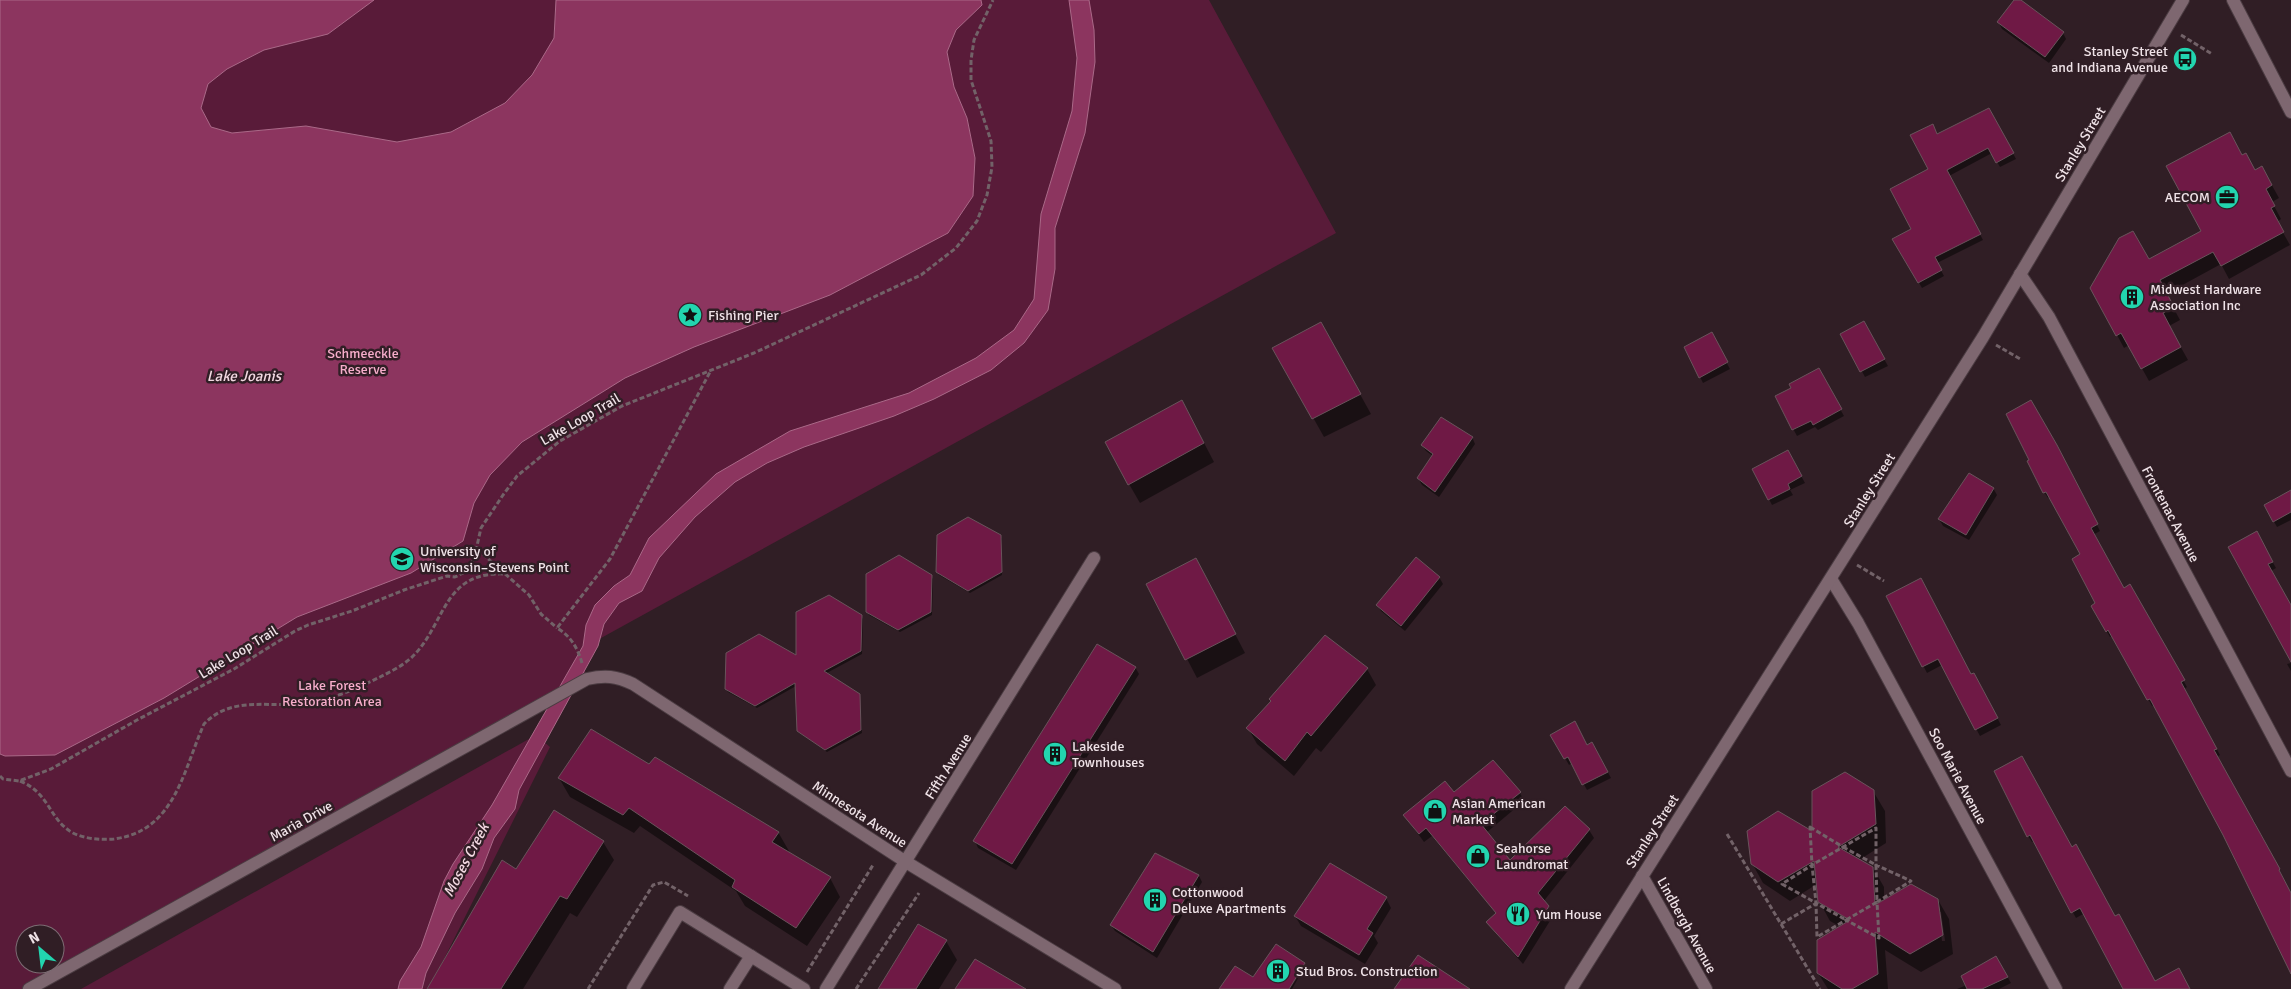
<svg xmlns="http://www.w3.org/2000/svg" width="2291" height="989" viewBox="0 0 2291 989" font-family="Signika,sans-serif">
<rect width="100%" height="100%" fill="#301e25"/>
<g fill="#591b39" fill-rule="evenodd">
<path d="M0,0h1209l127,233 -744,410 -5,6 -8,2 8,28 -558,310h-29zM25,934h30v30h-30z"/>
<path d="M536,735l14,12 -121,242h-348z"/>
</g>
<g fill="#8c355f" stroke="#aa6988">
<path d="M0,0h374l-46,34 -64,16 -37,19 -19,15 -7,24 10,19 21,6 74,-7 91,16 54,-10 54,-29 27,-28 22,-37 2,-38h425l1,5 -26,25 -9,22 7,35 13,31 8,40 -2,38 -25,37 -118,62 -136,52 -69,31 -103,64 -32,33 -16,28 -11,38 -52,32 -114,44 -133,81 -109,57 -50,1 -5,-2z"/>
<path d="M1069,0h20l5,30 1,32 -10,71 -30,95v41l-7,41 -24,33 -33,27 -57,29 -40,17 -90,31 -37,16 -32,19 -40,35 -36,41 -17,33 -23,12 -15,21 -6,22 -79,144 -4,19 -21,29 -12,31 -27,44 -29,60 -4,16h-24l2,-8 21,-34 23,-66 9,-17 39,-59 91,-159 3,-21 9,-20 19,-19 16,-11 19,-37 67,-64 74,-43 119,-38 67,-35 38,-28 20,-31 7,-85 31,-103 5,-53z"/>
</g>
<g fill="#0007" fill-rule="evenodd">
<path d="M2015,0h4l44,33 3,6 -17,24 -47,-34 -3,-6z"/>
<path d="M1989,109l27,50 -16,8 -8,-14 -43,23 34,64 -46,23 7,13 -22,12 -28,-49 18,-10 25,-94z"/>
<path d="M2242,156l13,15 14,9 10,18 -7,4 9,17 -4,3 13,23 -61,34 -8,-15 -55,30 14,26 -11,6 19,34 -39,21 -20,-36 -5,3 -7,-13 32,-74 54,-29z"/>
<path d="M1864,323l24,43 -23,11 -23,-43z"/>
<path d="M1711,334l19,35 -27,14 -3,-6z"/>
<path d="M1331,342l40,72 -47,23 -50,-89z"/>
<path d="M1818,370l26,46 -26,14 -3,-3 -18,9 -21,-39 17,-8z"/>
<path d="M1192,420l22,42 -74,41 -11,-19z"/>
<path d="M1472,437l3,7 -36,53 -17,-12 -4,-7 15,-22 -7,-5 -4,-6z"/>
<path d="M1788,452l17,31 -15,7 3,5 -21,10 -3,-6z"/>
<path d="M2060,453l40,78 -7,4 30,54 6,-3 58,101 -3,2 36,66 -3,2 34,65 3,-2 3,7 34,66v67l-137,-256 -2,2 -39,-70 -3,1 -18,-31 5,-2 -15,-49 -32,-58 -2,1 -4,-6z"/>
<path d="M1993,488l4,7 -28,45 -26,-14 -4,-7z"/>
<path d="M2291,502v18l-14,7 -12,-21z"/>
<path d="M2256,533l20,35 -5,3 20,37v51z"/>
<path d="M1000,536l2,3v36l-32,18 -31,-18 -1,-3z"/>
<path d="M931,576l2,3 -1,36 -32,17 -31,-17 -1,-4z"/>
<path d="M1439,577l4,7 -38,47 -24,-20 -4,-6z"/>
<path d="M1206,579l39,74 -48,25 -49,-94z"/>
<path d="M1888,597l83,79 3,-2 27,51 -21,11 -38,-71 -15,8z"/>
<path d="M861,616l2,3 -1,35 -37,20 34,21 3,38 -35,19 -29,-21 -2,-45 -39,22 -29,-16 -2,-4 71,-31z"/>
<path d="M2291,663v8l-4,-7z"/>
<path d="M1135,667l4,7 -123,196 -38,-22 -3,-7z"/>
<path d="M1367,669l9,16 -55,67 -5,-4 -22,28 -37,-32 -9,-16 24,-26 -2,-2z"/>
<path d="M1552,735l35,11 5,-3 19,35 -24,12 -15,-27 -3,2z"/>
<path d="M649,766l129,66 11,19 -1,2 42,25 10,19 -33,49 -62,-40 -9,-15 -96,-65 -6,7 -64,-36 -11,-19z"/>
<path d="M1996,771l76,77 83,134 34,7h-65l-39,-76 -9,5 -42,-77 -2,1 -4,-6z"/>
<path d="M1873,791l12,20 1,32 -27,17 14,8 11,19v14l54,-1 11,19 4,35 -32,18 -36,-22 3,39h-60l-10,-16 23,-46 -11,-6 -11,-20 -2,-17 -27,17 -27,-18 -11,-20 61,-30zM1939,912h2l4,29h-3z"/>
<path d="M1520,793l4,8 -38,32 24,29 79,-32 5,8 -51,64 10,14 -30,48 -30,-34 -5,-8 9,-8 -65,-78 -8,6 -19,-26 49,-22z"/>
<path d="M603,842l11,18 -37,57 -7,-4 -47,76h-89l82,-119z"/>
<path d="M1199,876l3,6 -45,76 -42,-27 -4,-6z"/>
<path d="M1386,898l5,10 -17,28 4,7 -13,21 -64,-38 -6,-10z"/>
<path d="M946,941l11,19 -18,29h-59z"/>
<path d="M1996,958l15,25 -12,6h-42l10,-4z"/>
<path d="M1305,966l-13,23h-2z"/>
</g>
<g fill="#6f1945" stroke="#69535b">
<path d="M2014,0h7l43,32 -19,25 -48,-35z"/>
<path d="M1989,108l25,45 -18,10 -8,-15 -41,22 34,64 -46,23 7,13 -24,13 -26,-44 19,-10 -21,-40 38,-20 -18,-34 23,-11 4,10z"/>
<path d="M2230,132l12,23 4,-2 9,17 7,-4 10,19 -6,4 9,17 -4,2 13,24 -63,34 -8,-14 -53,28 14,27 -11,6 18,34 -40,22 -20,-36 -5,3 -26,-48 29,-50 14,-7 16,28 52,-28 -35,-65z"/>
<path d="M1864,321l21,38 -25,13 -20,-38z"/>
<path d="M1321,322l40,72 -49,25 -40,-71z"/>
<path d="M1712,332l16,30 -29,16 -15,-31z"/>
<path d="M1819,368l23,41 -29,16 -2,-4 -19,9 -17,-34 16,-8 -2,-4z"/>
<path d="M1182,400l22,43 -76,42 -23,-43z"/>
<path d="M2031,400l26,45 41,79 -7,4 33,60 6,-4 55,96 -4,2 36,67 -3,1 66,119 -1,1 12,23v81l-68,-139 -73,-136 -3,1 -39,-70 -2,2 -15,-26 4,-3 -23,-44 8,-5 -34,-62 -3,1 -16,-32 2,-1 -23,-46z"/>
<path d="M1441,417l32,20 -38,55 -18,-14 16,-24 -12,-9z"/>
<path d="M1788,450l14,26 -14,8 2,5 -22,11 -16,-31z"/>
<path d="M1969,473l25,15 -28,47 -28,-16z"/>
<path d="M2291,490v22l-18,10 -9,-17z"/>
<path d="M968,517l33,18 1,37 -34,19 -32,-19 1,-37z"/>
<path d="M2257,531l16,31 -5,2 23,41v57l-63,-115z"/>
<path d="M899,555l33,20 -1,37 -33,18 -32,-18v-38z"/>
<path d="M1416,557l24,20 -39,49 -25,-21z"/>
<path d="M1196,558l40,76 -51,26 -39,-76z"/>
<path d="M1921,578l50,96 3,-1 24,45 -23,12 -37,-71 -16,8 -36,-71z"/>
<path d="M829,595l33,20 -1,36 -37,20 36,23 1,36 -36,20 -28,-19 -2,-48 -40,23 -30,-17 1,-36 33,-19 37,21v-43z"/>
<path d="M1325,635l43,33 -57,68 -4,-4 -22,29 -39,-33 25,-27 -2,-2z"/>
<path d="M1097,644l39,23 -124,197 -39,-23z"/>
<path d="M1575,721l12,24 5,-3 16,30 -26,13 -14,-28 -4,2 -14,-24z"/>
<path d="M591,729l58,35 6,-7 124,75 -7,10 59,35 -35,51 -64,-41 3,-7 -106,-72 -6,7 -65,-37z"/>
<path d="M2022,756l50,91 4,-3 39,72 4,-2 36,67 24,-13 11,21h-67l-43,-81 -9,5 -41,-78 -3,2 -33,-66z"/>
<path d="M1493,760l28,32 -40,32 29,36 55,-54 25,23 -52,64 11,13 -31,51 -32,-35 10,-9 -70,-85 -7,6 -16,-19 42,-34 9,11z"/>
<path d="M1845,772l29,18 2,34 -38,23 35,20 2,38 36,-21 27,15 5,36 -33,19 -35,-22 3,42 -26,15h-10l-25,-16v-33l33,-20 -32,-18 -4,-41 -36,21 -27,-18 -4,-33 31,-20 34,20v-40z"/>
<path d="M554,810l50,31 -37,58 -7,-3 -59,93h-74l75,-129 14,9z"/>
<path d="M1155,853l44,22 -46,77 -43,-27z"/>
<path d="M1330,863l57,34 -20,32 6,4 -14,22 -65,-39z"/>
<path d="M918,924l29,16 -31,49h-38z"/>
<path d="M1276,944l29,19 -16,26h-70l16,-23 18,11z"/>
<path d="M1418,955l52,34h-76z"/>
<path d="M1996,956l12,21 -26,12h-15l-6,-13z"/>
<path d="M975,959l51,30h-71z"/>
</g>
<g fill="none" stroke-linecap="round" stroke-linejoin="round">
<g stroke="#4b3c42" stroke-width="14">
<g id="minor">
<path d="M2233,0l58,112"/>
<path d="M2020,274l29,43 242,454"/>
<path d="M1831,579l27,44 198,366"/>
<path d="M1642,876l64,113"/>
<path d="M29,989l558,-310c18,-4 29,-3 46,5l273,178 209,127"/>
<path d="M633,989l47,-77 124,77"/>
<path d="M730,989l21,-33"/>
<path d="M826,989l268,-431"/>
<path d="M1571,989l412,-652 200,-337"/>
</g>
</g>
<g stroke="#726268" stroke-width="3" stroke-dasharray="5 2.5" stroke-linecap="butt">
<path d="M2181,35l31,19"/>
<path d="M1996,345l26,15"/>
<path d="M477,549l52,46 12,19 16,14"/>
<path d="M1857,565l27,16"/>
<path d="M582,663c-4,-14 -11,-27 -25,-35l53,-69 100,-187"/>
<path d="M0,776l3,3 16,2 32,-12 86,-49 97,-51 61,-38 13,-6 44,-14 52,-21 43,-14 8,1 10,-5 9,-13 7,-31 22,-33 14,-19 43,-35 62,-35 132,-53 167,-78 35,-27 21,-27 10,-26 5,-28 -1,-26 -20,-61v-20l3,-20 19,-40"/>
<path d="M20,781c31,13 28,38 53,52 12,6 28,7 41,6 61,-8 69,-68 90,-115 29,-30 67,-15 105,-21 24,-4 49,-15 71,-26 12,-6 26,-13 35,-23 31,-33 29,-83 90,-80"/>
<path d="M1810,827l33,20 33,-19v37l35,16 -34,21 2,36 -33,-18 -29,17 -1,-34 -34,-19 30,-19z"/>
<path d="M1727,834l93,155"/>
<path d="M1843,847l33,18 1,37 -31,18 -30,-17 -4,-38z"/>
<path d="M1781,924l34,-20"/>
<path d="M807,972l66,-107"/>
<path d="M588,989l65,-104 11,-3 24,14"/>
<path d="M856,989l63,-96"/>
</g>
<use href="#minor" stroke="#7e6770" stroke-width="12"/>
</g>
<defs>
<g id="bus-disc" transform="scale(1.25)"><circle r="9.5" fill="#22d5af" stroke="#301e25"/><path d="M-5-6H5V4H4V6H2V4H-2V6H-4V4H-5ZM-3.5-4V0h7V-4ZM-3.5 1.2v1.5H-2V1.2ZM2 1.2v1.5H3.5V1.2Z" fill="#111"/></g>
<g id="office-disc" transform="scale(1.25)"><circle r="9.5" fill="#22d5af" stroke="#301e25"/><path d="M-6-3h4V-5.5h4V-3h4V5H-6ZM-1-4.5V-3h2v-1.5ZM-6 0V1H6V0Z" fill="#111"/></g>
<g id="building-disc" transform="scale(1.25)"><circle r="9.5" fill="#22d5af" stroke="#301e25"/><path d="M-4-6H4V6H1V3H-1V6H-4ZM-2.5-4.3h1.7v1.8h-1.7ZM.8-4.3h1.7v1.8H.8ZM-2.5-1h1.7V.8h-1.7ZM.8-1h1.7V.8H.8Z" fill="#111"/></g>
<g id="sight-disc" transform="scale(1.25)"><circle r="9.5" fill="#22d5af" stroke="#301e25"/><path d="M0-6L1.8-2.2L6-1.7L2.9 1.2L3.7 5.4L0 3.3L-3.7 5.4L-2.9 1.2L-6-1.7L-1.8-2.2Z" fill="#111"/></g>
<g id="university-disc" transform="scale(1.25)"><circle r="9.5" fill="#22d5af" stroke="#301e25"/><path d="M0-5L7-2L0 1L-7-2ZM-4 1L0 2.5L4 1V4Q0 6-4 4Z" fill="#111"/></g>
<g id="shop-disc" transform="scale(1.25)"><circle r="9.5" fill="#22d5af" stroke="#301e25"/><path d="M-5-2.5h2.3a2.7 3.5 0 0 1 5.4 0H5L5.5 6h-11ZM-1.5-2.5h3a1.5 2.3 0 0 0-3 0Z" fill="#111"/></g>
<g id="restaurant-disc" transform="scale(1.25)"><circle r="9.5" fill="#22d5af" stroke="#301e25"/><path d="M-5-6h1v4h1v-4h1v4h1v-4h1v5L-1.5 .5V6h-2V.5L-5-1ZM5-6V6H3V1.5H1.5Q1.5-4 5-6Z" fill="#111"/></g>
</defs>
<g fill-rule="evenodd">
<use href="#bus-disc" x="2185" y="59"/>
<use href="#office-disc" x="2227" y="197"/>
<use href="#building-disc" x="2132" y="297"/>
<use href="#sight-disc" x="690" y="315"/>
<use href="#university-disc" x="402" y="559"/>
<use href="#building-disc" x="1055" y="754"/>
<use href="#shop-disc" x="1435" y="811"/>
<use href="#shop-disc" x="1478" y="856"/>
<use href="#building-disc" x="1155" y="900"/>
<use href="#restaurant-disc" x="1518" y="914"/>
<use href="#building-disc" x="1278" y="971"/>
</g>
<g text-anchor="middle" stroke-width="5" stroke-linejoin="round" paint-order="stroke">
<g font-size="14" fill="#efe2e7" stroke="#301e25" text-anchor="start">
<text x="2168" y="56" text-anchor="end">Stanley Street<tspan x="2168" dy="16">and Indiana Avenue</tspan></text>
<text x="2210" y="202" text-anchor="end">AECOM</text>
<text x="2150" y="294">Midwest Hardware<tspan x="2150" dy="16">Association Inc</tspan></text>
<text x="708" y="320">Fishing Pier</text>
<text x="420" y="556">University of<tspan x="420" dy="16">Wisconsin–Stevens Point</tspan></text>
<text x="1072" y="751">Lakeside<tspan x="1072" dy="16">Townhouses</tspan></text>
<text x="1452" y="808">Asian American<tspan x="1452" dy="16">Market</tspan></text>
<text x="1496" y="853">Seahorse<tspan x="1496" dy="16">Laundromat</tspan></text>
<text x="1172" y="897">Cottonwood<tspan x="1172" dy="16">Deluxe Apartments</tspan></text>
<text x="1536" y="919">Yum House</text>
<text x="1296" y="976">Stud Bros. Construction</text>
</g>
<g font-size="14" fill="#efe2e7" stroke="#301e25">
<text transform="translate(2080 144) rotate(-59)" y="5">Stanley Street</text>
<text transform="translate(580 419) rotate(-30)" y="5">Lake Loop Trail</text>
<text transform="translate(1869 490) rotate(-58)" y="5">Stanley Street</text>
<text transform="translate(2171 514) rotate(62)" y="5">Frontenac Avenue</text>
<text transform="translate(238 652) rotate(-31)" y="5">Lake Loop Trail</text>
<text transform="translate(948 766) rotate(-58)" y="5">Fifth Avenue</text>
<text transform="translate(1958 776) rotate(62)" y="5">Soo Marie Avenue</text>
<text transform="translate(860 814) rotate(33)" y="5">Minnesota Avenue</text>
<text transform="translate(301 821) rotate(-29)" y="5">Maria Drive</text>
<text transform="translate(1652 831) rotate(-57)" y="5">Stanley Street</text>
<text transform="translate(1687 925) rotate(61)" y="5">Lindbergh Avenue</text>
</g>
<g font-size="14" fill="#f7adcb" stroke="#301e25">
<text x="363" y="358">Schmeeckle<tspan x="363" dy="16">Reserve</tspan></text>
<text x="332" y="690">Lake Forest<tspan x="332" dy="16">Restoration Area</tspan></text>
</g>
<g font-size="15" font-style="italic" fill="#f3d9e2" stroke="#301e25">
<text x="244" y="381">Lake Joanis</text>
<text transform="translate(466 860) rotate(-62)" y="5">Moses Creek</text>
</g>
</g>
<g transform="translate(40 949) rotate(332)"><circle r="24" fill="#301e25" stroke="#7c6c73"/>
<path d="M0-4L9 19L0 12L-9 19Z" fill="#22d5af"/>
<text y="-8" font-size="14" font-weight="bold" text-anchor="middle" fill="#efe2e7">N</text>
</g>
</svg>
